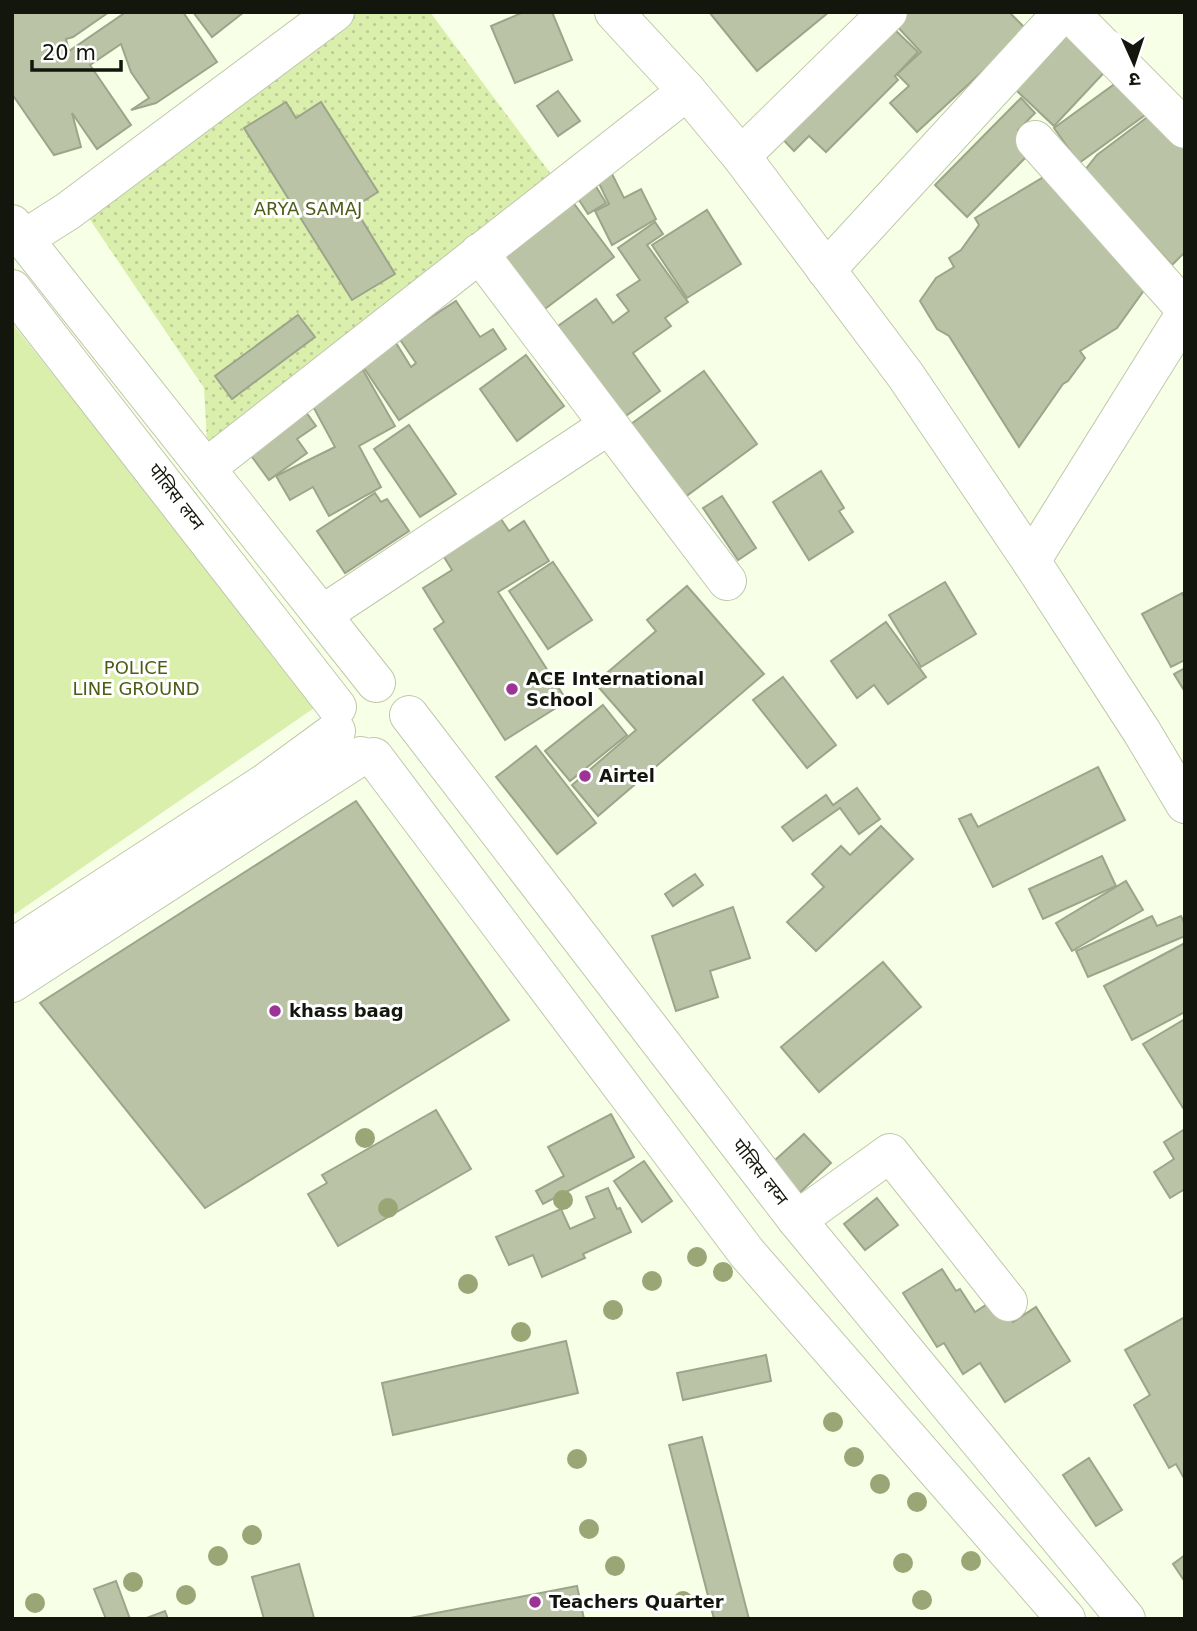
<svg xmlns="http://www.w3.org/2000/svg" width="1197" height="1631" viewBox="0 0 1197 1631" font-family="'DejaVu Sans','Noto Sans Devanagari',sans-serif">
<defs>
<pattern id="grass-dots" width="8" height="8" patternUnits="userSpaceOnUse" patternTransform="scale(1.75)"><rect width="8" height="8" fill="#dbefad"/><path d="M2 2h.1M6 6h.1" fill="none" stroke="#bbcc94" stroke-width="1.8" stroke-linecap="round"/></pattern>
</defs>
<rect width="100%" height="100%" fill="#f7ffe7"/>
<path fill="url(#grass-dots)" d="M337,12h93l132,177 -354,271 -4,-72 -122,-180z"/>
<path fill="#dbefad" d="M12,323l305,383 -305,210z"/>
<g fill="#bac3a6" stroke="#9ca589" stroke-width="2">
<path d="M12,12h97l-36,25 -7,2 3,12 57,-39h57l34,50 -61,41 -25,7 18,-12 -18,-26 -10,-28 -31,21 41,60 -34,24 -25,-36 9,34 -27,8 -42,-61z"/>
<path d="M193,12h51l-32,25z"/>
<path d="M524,12h28l20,48 -57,23 -24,-57z"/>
<path d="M709,12h120l-72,59z"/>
<path d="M908,12h101l18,18 -110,102 -27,-29 19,-17 -12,-12 24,-22 -26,-28z"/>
<path d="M892,27l26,25 -23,24 3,4 -72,72 -17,-16 -15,15 -18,-19z"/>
<path d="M1075,27l38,36 -59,63 -38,-36z"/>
<path d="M1127,75l25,35 -73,53 -25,-35z"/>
<path d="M558,91l22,30 -22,15 -21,-30z"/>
<path d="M1021,98l14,15 -17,17 18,17 -69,70 -32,-32z"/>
<path d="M286,102l10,16 25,-16 57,90 -24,15 41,67 -43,26 -108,-172z"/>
<path d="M1154,112l31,30v110l-13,13 -87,-95 12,-15z"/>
<path d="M607,164l17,34 17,-9 15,30 -44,26 -17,-34 14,-7 -16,-33z"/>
<path d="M589,175l17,28 -18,11 -18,-28z"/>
<path d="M1047,175l105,104 -35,49 -37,23 5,7 -17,23 -5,3 -44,63 -70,-111 -12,-7 -17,-28 16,-23 18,-11 -5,-9 12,-8 18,-25 -4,-7z"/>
<path d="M566,193l48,64 -72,54 -48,-64z"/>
<path d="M707,210l34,54 -54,34 -35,-53z"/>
<path d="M655,222l8,12 -16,11 41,57 -23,16 6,8 -38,27 27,38 -37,27 -65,-92 38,-27 17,24 16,-12 -12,-16 23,-15 -22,-32z"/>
<path d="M456,301l24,36 13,-8 13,20 -107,71 -37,-55 34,-22 15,24 5,-4 -17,-25z"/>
<path d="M298,315l17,22 -83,62 -17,-23z"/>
<path d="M526,355l38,51 -47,35 -37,-52z"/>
<path d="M363,370l32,56 -36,20 22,41 -52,29 -16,-29 -23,13 -14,-24 59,-29 -26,-48z"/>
<path d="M704,371l53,73 -76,56 -54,-73z"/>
<path d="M301,405l15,21 -19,13 10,14 -38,27 -25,-34z"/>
<path d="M409,425l47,69 -36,23 -46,-68z"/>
<path d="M821,471l23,37 -5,3 14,21 -44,28 -36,-58z"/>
<path d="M375,493l6,9 6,-3 22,32 -64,42 -28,-42z"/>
<path d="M722,496l34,52 -18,12 -35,-52z"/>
<path d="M499,516l10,15 15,-10 25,40 -51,31 69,109 -62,39 -71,-111 10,-7 -21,-34 29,-18 -11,-18z"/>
<path d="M553,562l39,58 -44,29 -39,-58z"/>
<path d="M945,582l31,52 -55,33 -32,-52z"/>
<path d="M687,586l77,88 -166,142 -26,-31 64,-55 -41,-47 61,-52 -9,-11z"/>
<path d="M1182,593l3,6v61l-14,7 -29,-53z"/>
<path d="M886,622l40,55 -38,27 -14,-19 -17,13 -26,-37z"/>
<path d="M1185,668v24l-11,-18z"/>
<path d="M783,677l53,68 -29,23 -54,-68z"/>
<path d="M603,705l24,30 -57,46 -25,-30z"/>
<path d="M536,746l60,77 -39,31 -61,-77z"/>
<path d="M1098,767l27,53 -132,67 -34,-68 12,-5 7,13z"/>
<path d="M857,788l23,31 -21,15 -19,-26 -47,33 -11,-14 44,-32 7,10z"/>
<path d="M356,801l153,219 -304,188 -165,-205z"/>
<path d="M881,826l32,33 -97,92 -29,-29 37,-35 -12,-13 29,-28 9,9z"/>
<path d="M1102,856l14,30 -73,33 -14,-30z"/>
<path d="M695,874l8,11 -30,21 -8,-12z"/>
<path d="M1126,881l17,29 -71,41 -16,-28z"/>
<path d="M733,907l17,51 -40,13 8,26 -42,14 -24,-75z"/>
<path d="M1152,916l5,10 24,-10 4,9v11l-97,41 -12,-26z"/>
<path d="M1185,943v69l-53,28 -28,-54z"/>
<path d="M883,962l38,45 -102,85 -38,-45z"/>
<path d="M1185,1019v92l-42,-67z"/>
<path d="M436,1110l35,59 -133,77 -30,-52 19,-11 -5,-8z"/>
<path d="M611,1114l23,43 -91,47 -7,-13 28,-15 -16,-29z"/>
<path d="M1185,1129v60l-15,9 -16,-26 20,-13 -10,-17z"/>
<path d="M804,1134l27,29 -40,38 -28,-30z"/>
<path d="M644,1161l28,40 -30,21 -28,-41z"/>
<path d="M608,1188l9,21 3,-1 11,24 -48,22 2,4 -43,19 -9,-22 -24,10 -13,-28 65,-28 9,20 25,-11 -9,-21z"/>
<path d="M877,1198l21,27 -33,25 -21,-26z"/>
<path d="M942,1269l14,22 4,-2 15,23 23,-15 15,25 23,-15 34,54 -65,41 -25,-39 -17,11 -19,-31 -7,4 -34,-54z"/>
<path d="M1185,1317v163l-9,-16 -7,4 -35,-63 16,-10 -25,-45z"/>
<path d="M566,1341l12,52 -185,42 -11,-52z"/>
<path d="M766,1355l5,26 -88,19 -6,-27z"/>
<path d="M702,1437l47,182h-35l-45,-174z"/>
<path d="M1089,1458l33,52 -26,16 -33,-51z"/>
<path d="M1185,1555v27l-12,-18z"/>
<path d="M299,1564l15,54 -50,1 -12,-42z"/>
<path d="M116,1581l14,38h-24l-12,-30z"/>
<path d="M577,1586l7,33h-179z"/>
<path d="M165,1611l3,8h-24z"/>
</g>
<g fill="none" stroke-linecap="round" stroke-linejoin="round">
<g stroke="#bfc8ab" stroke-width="40">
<g id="minor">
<path d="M614,12l73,79 54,65 165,220 125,185 111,171 43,72"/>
<path d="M1069,12l116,117"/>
<path d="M1035,140l150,169"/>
<path d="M741,156l147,-144"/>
<path d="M12,224l364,459"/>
<path d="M24,239l44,-28 267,-199"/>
<path d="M826,270l237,-258"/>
<path d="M12,289l325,418"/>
<path d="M609,425l118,156"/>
<path d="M206,468l481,-377"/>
<path d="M1031,561l154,-247"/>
<path d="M323,614l286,-189 -130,-172"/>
<path d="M409,715l388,505 329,399"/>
<path d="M374,757l373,496 319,366"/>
<path d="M12,948l253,-165 71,-52"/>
<path d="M12,983l349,-227"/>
<path d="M797,1220l93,-67 118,149"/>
</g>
</g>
<use href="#minor" stroke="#fff" stroke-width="38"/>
</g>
<g fill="#9aa675">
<circle cx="365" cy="1138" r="10"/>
<circle cx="563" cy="1200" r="10"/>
<circle cx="388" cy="1208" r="10"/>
<circle cx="697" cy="1257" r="10"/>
<circle cx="723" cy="1272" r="10"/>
<circle cx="652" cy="1281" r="10"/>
<circle cx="468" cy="1284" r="10"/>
<circle cx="613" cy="1310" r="10"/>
<circle cx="521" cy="1332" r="10"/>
<circle cx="833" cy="1422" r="10"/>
<circle cx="854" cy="1457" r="10"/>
<circle cx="577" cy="1459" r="10"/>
<circle cx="880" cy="1484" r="10"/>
<circle cx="917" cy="1502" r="10"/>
<circle cx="589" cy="1529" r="10"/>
<circle cx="252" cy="1535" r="10"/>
<circle cx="218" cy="1556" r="10"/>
<circle cx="971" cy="1561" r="10"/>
<circle cx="903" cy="1563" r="10"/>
<circle cx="615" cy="1566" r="10"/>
<circle cx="133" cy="1582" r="10"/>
<circle cx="186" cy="1595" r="10"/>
<circle cx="922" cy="1600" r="10"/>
<circle cx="683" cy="1601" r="10"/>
<circle cx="35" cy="1603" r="10"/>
</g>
<g fill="#9c3498" stroke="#fff" stroke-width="2.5">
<circle cx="512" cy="689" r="7"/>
<circle cx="585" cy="776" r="7"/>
<circle cx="275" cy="1011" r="7"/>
<circle cx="535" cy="1602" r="7"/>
</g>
<g text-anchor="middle" stroke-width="6" stroke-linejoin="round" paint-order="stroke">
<g font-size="18" fill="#4d5d18" stroke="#fff">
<text x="308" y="215">ARYA SAMAJ</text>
<text x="136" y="674">POLICE<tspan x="136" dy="21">LINE GROUND</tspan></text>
</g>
<g font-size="18" fill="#13160c" stroke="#fff">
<text transform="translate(176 497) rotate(52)" y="6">पोलिस लय्न</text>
<text transform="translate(760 1172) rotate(52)" y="6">पोलिस लय्न</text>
</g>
<g font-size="18" font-weight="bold" fill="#13160c" stroke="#fff" text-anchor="start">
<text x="526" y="685">ACE International<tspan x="526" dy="21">School</tspan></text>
<text x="599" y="782">Airtel</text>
<text x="289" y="1017">khass baag</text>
<text x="549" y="1608">Teachers Quarter</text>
</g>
</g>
<rect width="1197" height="1631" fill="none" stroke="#13160c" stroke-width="28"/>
<g transform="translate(1134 63) rotate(177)" stroke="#ffffff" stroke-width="5" paint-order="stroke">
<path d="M0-5L12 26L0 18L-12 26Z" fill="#13160c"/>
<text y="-10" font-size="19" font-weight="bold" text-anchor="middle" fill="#13160c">उ</text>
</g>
<path d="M32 60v10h89v-10" fill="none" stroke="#13160c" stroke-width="3.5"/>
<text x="42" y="60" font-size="21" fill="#13160c" stroke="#ffffff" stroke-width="5" paint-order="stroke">20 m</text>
</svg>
